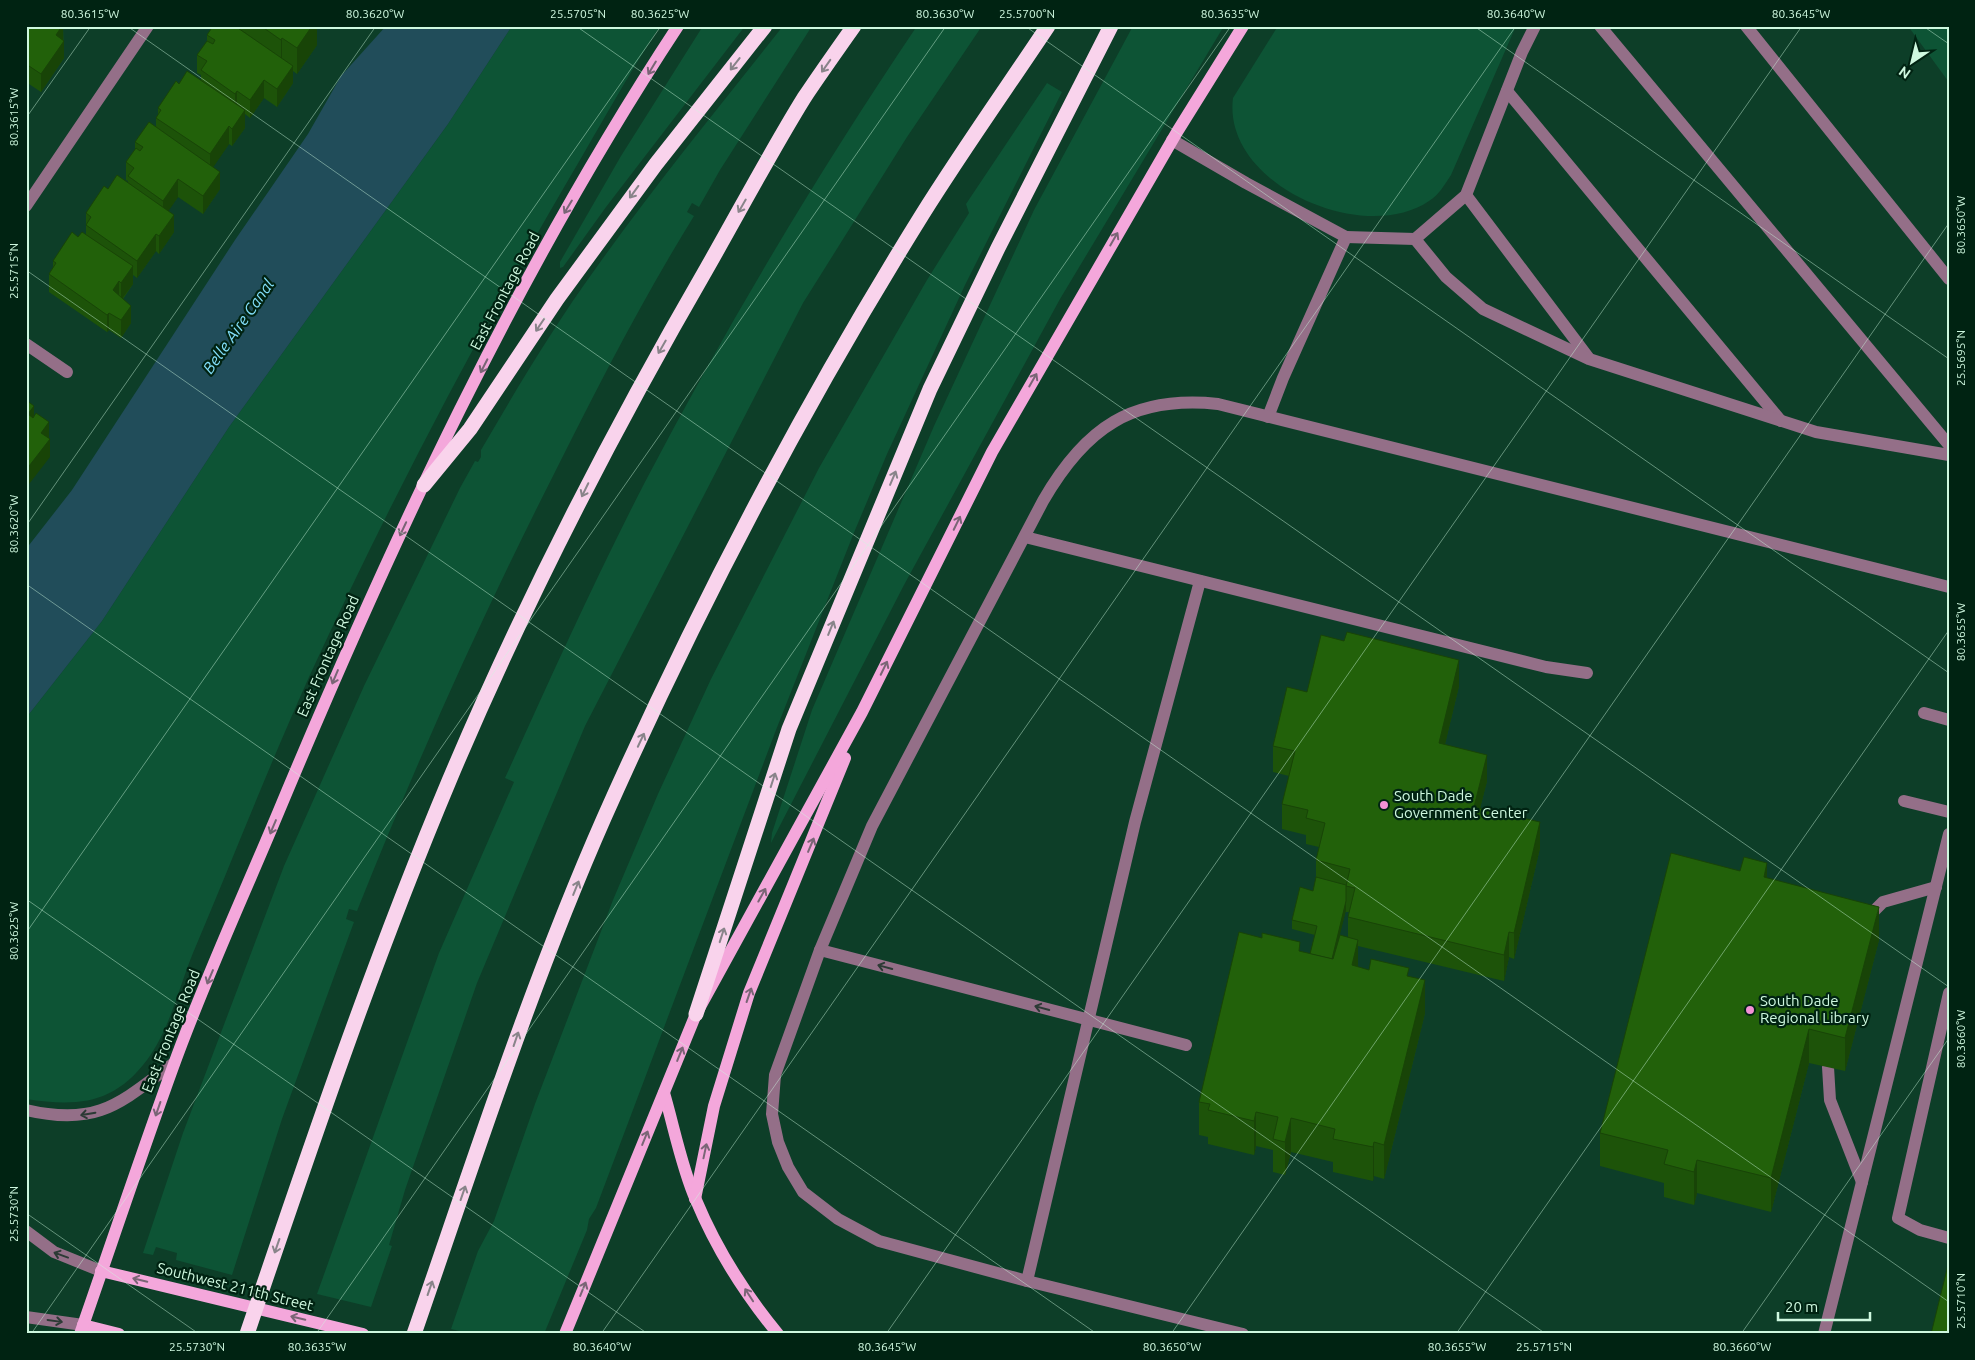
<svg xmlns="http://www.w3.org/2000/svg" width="1975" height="1360" viewBox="0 0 1975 1360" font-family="Ubuntu,sans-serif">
<rect width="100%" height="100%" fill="#0d3e28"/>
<g fill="#0d5435">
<path d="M512,26h148c-32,49 -60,100 -90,151 -95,162 -182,329 -261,500 -41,91 -77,184 -116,276 -14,34 -23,76 -46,107 -33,44 -69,47 -121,39v-381l76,-97 127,-194 219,-303z"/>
<path d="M703,26h42l-139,181 -43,60 -3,1v-6l61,-106z"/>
<path d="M783,26h29l-92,144 -21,37 -7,-4 -5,9 7,4c-52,84 -97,172 -141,260 -72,142 -137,287 -196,435l-8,-2 -3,10 8,3 -72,197 -50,156 -56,-15 1,-7 -21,-6 -3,8 -10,-2 40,-120 101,-267 80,-180 96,-198 15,-27 3,1 3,-5v-7c36,-62 73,-124 115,-182 59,-83 124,-162 187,-242z"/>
<path d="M917,26h65l-75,111 -104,166 -218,423 -108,257 -72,207 -16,55 3,1 -21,61 -54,-13 122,-341 75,-171 -9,-4c45,-99 90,-199 140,-296 82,-157 173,-309 272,-456z"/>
<path d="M1133,26h91l-164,273 -156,286 -133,258 1,-10 40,-123 122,-284 100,-216z"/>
<path d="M1278,26h238l-65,149c-6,9 -12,20 -22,26 -66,45 -207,-17 -196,-103z"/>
<path d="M1908,26h41v56l-1,-1z"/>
<path d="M1047,83l15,9 -97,193 -78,169 -34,81 -77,195 -180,478 -7,11 -2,11 -43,104h-72l-21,-5 27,-78 16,-30 41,-117 78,-204 45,-106 53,-115 108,-211 108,-188 42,-67 -3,-9z"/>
</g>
<path fill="#214d5a" d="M386,26h126l-64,98 -219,303 -127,194 -76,97v-169l46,-59 163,-250 73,-106 33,-58z"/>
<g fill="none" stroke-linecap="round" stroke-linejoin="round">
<g stroke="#946f88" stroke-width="12">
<path d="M1600,26l349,419"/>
<path d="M1746,26l203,253"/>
<path d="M1507,91l274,330"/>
<path d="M1172,140l74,43 100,54 -63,141 -15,39"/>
<path d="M1466,195l122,162"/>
<path d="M26,206l122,-180"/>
<path d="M1346,237l69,2 51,-44 56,-143 13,-26"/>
<path d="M1415,239l31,38 37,32 106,50 227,73 133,23"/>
<path d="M26,344l41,28"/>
<path d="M1025,537l521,130 41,6"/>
<path d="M1924,713l25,7"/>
<path d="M1904,801l45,11"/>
<path d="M1867,918l16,-16 53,-15"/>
<path d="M820,950l366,95"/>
<path d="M1949,993l-51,225 22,12 29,8"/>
<path d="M1828,1067l2,33 32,82"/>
<path d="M26,1110c72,17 94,-7 148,-47"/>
<path d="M26,1231l28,21 47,19"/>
<path d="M1027,1281l108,-459 65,-241"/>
<path d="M26,1317l57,8"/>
<path d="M1243,1334l-216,-53 -148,-40 -41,-22 -35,-27 -15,-25 -10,-25 -6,-28 3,-39 45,-125 52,-124 171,-325c42,-73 89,-106 175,-97l731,183"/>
<path d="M1824,1334l125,-500"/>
</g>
<g stroke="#f4a7db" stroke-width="12">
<path d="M664,1093c10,34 18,76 32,107 20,48 49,94 82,134"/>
<path d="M695,1199l19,-93 35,-113 96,-235"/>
<path d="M101,1271l262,63"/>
<path d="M83,1325l36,9"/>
<path d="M80,1334c31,-89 61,-179 93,-267 31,-86 70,-170 105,-254 113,-271 238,-541 400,-787"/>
<path d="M565,1334l131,-320 166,-302 130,-260 185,-320 66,-106"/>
</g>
<g stroke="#f9d3ec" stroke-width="15">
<path d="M424,485l46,-56 87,-130 99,-135 109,-138"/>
<path d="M696,1014l93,-285 141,-340 68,-141 113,-222"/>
<path d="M247,1334c63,-186 126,-372 202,-553 74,-176 162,-347 258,-513 32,-56 63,-115 97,-170 16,-24 33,-48 50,-72"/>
<path d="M414,1334c60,-173 116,-348 190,-516 92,-207 198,-410 318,-603 40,-64 84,-126 126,-189"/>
</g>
</g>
<g fill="#1d5309" fill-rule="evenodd">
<path d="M26,26h37l1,32 -23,34 -15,-10z"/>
<path d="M213,26h104v19l-20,29 -4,-3v12l-16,24 -13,-9 -14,20 -5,-4v14l-13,18 -3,-2 -16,23 7,22 -17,25 -25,-17 -10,14 6,21 -15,22 -3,-3 -19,27 -4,-3v9l-10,15 8,24 -10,15 -12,-8 -2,2 -58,-40v-18l4,-7v-6l25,-24 8,-3v-21l22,-24 20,-6v-2l-2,-1v-18l9,-12v-8l21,-15v-9l2,-3v-7l21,-24 22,-4v-5l-4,-2v-18l10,-13v-7z"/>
<path d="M1459,686l-14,58 42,37 -7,27 60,40 -26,111 -5,-2 -5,24 -146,-35v21l11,3 40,6 16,37 -41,166 -10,-3 -1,5 -40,-9v-10l-42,-10 -6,23 -12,-3v-22l-17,-4 -2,9 -46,-11v-7l-9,-2v-33l101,-151 10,3 5,-19 -23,-6v-9l21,-29 3,-14v-17l3,-13 -13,-3v-9l-24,-6v-25l7,-28 -16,-4v-26l34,-54zM1346,910v2h3l-1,5v20l-11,7z"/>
<path d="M1767,878l112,62 -34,131 -36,-8 -38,149 -74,-19 -3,12 -30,-8v-14l-64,-17v-33z"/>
</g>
<g fill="#184407">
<path d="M62,26h1v16l1,-1v17l-23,34v-18l15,-39z"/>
<path d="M307,26h10v19l-20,29v-26z"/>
<path d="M282,38v26l-1,2v-26z"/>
<path d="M293,66v17l-16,24v-18z"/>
<path d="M264,80v18l-14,20v-18z"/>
<path d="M237,91v18l-2,2v-17z"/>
<path d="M245,110v18l-13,18v-17z"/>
<path d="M229,126v18l-19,28v-18z"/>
<path d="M220,172v17l-17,25v-18z"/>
<path d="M178,179v18l-15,22v-18z"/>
<path d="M174,215v17l-15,22v-18z"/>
<path d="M156,234v17l-19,27v-17z"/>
<path d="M133,266v18l-12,16v-17z"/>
<path d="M119,281v17l-6,-8z"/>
<path d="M131,306v17l-10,15v-18z"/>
<path d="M109,313v17l-2,2v-17z"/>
<path d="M34,406v17l-6,-9z"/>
<path d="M49,422v17l-8,-6z"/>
<path d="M50,439v18l-24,31v-18z"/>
<path d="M1459,660v26l-20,83v-26z"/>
<path d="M1487,755v26l-13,51v-25z"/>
<path d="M1540,822v26l-26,111v-26z"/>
<path d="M1767,863v33l-3,-19z"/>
<path d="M1346,901v9l-20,81v-9z"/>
<path d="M1879,907v33l-34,131v-33z"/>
<path d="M1509,932v25l-5,24v-26z"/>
<path d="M1358,940v33l-6,-8z"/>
<path d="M1425,980v33l-41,166v-34z"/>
<path d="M1809,1029v34l-38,149v-34z"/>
<path d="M1256,1112v34l-2,9v-34z"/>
<path d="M1291,1118v34l-6,23v-33z"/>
<path d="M1374,1142v34l-1,5v-34z"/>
<path d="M1697,1160v33l-3,12v-33z"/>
</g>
<g fill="#22610a" stroke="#184407">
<path d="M26,26h36l-6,9 8,6 -23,33 -15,-10z"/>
<path d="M213,26h22l58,40 -16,23 -13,-9 -14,20 -13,-9 -2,3 -34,-24 6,-9 -10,-6 10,-14 6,3 2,-4 -8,-5z"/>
<path d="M261,26h51l-15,22 -15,-10 -1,2z"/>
<path d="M187,71l58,39 -13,19 -3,-3 -19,28 -54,-36 5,-8 -3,-2 18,-27 3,3z"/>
<path d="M149,122l71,50 -17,24 -25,-17 -15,22 -35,-25 6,-8 -8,-6 10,-14 4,3 3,-4 -8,-5z"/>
<path d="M117,175l57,40 -15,21 -3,-2 -19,27 -51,-36 5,-8 -5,-4 18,-27 4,3z"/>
<path d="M72,232l6,5 4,-5 51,34 -12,17 -2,-2 -6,9 18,16 -10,14 -12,-7 -2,2 -58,-41 7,-11 -3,-2z"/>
<path d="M26,400l8,6 -6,8 5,4 3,-5 13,9 -8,11 9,6 -24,31z"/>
<path d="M1347,632l112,28 -20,83 48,12 -13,52 66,15 -26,111 -5,-1 -5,23 -156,-38 7,-29 -9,-2 4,-17 -34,-9 9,-37 -19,-5 2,-8 -26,-6 13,-53 -22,-5 14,-59 20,5 14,-57 23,6z"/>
<path d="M1671,853l69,18 4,-14 23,6 -3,14 115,30 -34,131 -36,-9 -38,149 -74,-18 -3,12 -30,-8 4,-14 -68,-17z"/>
<path d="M1316,877l30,8v16l-14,58 -22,-5 7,-28 -25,-6 8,-33 13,4z"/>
<path d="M1239,932l23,6v-5l38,9 -1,9 34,8 7,-24 18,5 -6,25 17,5 2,-11 38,9 -2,8 18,4 -41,165 -10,-3 -1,5 -40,-8 2,-10 -44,-11 -6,24 -12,-3 5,-22 -22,-5 -2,9 -46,-11 2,-6 -11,-2z"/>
<path d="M1949,1261v73h-18z"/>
</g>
<defs><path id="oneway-shaft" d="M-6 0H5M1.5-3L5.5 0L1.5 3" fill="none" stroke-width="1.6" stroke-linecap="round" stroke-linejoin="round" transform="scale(1.25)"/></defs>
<g stroke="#89848a">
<use href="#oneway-shaft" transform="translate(735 64) rotate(128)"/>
<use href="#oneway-shaft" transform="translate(826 66) rotate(125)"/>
<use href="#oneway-shaft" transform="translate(634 192) rotate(126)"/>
<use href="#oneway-shaft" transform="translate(742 206) rotate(120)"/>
<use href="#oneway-shaft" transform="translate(540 325) rotate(124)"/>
<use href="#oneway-shaft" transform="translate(662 347) rotate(120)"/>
<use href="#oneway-shaft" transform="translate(893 478) rotate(-67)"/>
<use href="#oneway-shaft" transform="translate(585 490) rotate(116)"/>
<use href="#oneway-shaft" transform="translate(831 628) rotate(-68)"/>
<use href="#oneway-shaft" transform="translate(641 740) rotate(-65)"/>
<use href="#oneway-shaft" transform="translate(773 780) rotate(-72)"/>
<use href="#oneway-shaft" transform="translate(576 888) rotate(-68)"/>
<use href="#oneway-shaft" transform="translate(722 935) rotate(-72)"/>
<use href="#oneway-shaft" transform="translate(516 1039) rotate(-71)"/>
<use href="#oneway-shaft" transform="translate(463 1193) rotate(-71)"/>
<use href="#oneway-shaft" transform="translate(277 1246) rotate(109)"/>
<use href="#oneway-shaft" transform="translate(430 1288) rotate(-71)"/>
</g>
<g stroke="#7a6576">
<use href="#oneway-shaft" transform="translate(652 68) rotate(121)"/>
<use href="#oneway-shaft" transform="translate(568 207) rotate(121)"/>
<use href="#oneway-shaft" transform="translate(1114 239) rotate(-60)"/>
<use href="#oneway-shaft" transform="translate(484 366) rotate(117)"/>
<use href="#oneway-shaft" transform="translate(1033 380) rotate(-60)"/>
<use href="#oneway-shaft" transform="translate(957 523) rotate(-64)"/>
<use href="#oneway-shaft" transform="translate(403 529) rotate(115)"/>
<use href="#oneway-shaft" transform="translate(884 668) rotate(-64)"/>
<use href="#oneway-shaft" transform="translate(335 677) rotate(113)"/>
<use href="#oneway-shaft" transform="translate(273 827) rotate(113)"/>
<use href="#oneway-shaft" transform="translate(811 845) rotate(-67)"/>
<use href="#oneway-shaft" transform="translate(762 895) rotate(-61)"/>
<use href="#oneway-shaft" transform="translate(210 977) rotate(113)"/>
<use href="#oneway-shaft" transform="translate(749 995) rotate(-71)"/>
<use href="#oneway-shaft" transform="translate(680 1054) rotate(-68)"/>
<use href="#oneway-shaft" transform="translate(158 1109) rotate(109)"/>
<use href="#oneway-shaft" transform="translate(645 1138) rotate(-68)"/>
<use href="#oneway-shaft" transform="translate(705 1151) rotate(-78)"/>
<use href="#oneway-shaft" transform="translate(140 1280) rotate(-166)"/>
<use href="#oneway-shaft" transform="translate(583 1289) rotate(-68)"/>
<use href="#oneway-shaft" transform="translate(749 1295) rotate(-123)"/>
<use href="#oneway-shaft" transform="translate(298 1318) rotate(-167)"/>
</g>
<g stroke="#2c3a35">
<use href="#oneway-shaft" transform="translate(885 967) rotate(-165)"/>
<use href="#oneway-shaft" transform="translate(1042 1008) rotate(-165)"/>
<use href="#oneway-shaft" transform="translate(88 1114) rotate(170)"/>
<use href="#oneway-shaft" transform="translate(61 1255) rotate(-160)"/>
<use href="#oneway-shaft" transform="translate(55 1321) rotate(8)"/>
</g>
<path fill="none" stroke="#cef8df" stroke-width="1" stroke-opacity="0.45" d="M127,26l1822,1276M576,26l1373,961M1025,26l924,647M1474,26l475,333M1923,26l26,18M26,118l65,-92M26,270l1520,1064M26,526l350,-500M26,584l1071,750M26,899l622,435M26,933l635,-907M26,1213l173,121M31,1334l915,-1308M316,1334l915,-1308M601,1334l915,-1308M886,1334l916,-1308M1171,1334l778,-1111M1456,1334l493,-704M1741,1334l208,-296"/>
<g fill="#f391d5" stroke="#002312" stroke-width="2">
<circle cx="1384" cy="805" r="5"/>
<circle cx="1750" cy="1010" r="5"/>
</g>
<g text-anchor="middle" stroke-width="4.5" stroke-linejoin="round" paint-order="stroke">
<g font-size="15" fill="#cef8df" stroke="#002312">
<text transform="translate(505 291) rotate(-62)" y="5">East Frontage Road</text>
<text transform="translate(328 656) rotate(-66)" y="5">East Frontage Road</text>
<text transform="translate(171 1031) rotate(-68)" y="5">East Frontage Road</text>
<text transform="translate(235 1287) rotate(14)" y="5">Southwest 211th Street</text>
</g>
<g font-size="15" fill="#cef8df" stroke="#002312" text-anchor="start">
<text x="1394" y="801">South Dade<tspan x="1394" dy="17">Government Center</tspan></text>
<text x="1760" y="1006">South Dade<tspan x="1760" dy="17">Regional Library</tspan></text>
</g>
<g font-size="16" font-style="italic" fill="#83e0fc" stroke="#002312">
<text transform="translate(238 326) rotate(-55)" y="6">Belle Aire Canal</text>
</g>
</g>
<rect width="1975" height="1360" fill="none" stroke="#002312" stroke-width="55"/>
<g transform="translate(1912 62) rotate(215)" stroke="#002312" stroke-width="4" paint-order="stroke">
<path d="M0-4L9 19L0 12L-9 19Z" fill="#cef8df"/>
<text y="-8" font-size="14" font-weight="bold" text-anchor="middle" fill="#cef8df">N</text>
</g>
<path d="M1778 1312v8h92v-8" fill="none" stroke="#cef8df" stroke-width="2.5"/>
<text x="1785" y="1312" font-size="15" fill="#cef8df" stroke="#002312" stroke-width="4" paint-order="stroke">20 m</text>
<rect x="28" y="28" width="1920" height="1304" fill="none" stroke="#cef8df" stroke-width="2"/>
<g font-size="12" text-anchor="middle" fill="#cef8df">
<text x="90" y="18">80.3615°W</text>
<text x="375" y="18">80.3620°W</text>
<text x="578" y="18">25.5705°N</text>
<text x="660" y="18">80.3625°W</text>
<text x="945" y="18">80.3630°W</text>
<text x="1027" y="18">25.5700°N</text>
<text x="1230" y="18">80.3635°W</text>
<text x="1516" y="18">80.3640°W</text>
<text x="1801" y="18">80.3645°W</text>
<text transform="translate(14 117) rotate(-90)" y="4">80.3615°W</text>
<text transform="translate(1961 225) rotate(-90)" y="4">80.3650°W</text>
<text transform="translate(14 271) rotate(-90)" y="4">25.5715°N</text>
<text transform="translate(1961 358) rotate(-90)" y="4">25.5695°N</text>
<text transform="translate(14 524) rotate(-90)" y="4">80.3620°W</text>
<text transform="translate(1961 632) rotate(-90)" y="4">80.3655°W</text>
<text transform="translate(14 931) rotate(-90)" y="4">80.3625°W</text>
<text transform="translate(1961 1039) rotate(-90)" y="4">80.3660°W</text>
<text transform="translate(14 1214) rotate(-90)" y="4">25.5730°N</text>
<text transform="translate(1961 1301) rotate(-90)" y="4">25.5710°N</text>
<text x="197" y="1351">25.5730°N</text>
<text x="317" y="1351">80.3635°W</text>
<text x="602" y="1351">80.3640°W</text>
<text x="887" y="1351">80.3645°W</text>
<text x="1172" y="1351">80.3650°W</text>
<text x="1457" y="1351">80.3655°W</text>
<text x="1544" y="1351">25.5715°N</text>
<text x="1742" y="1351">80.3660°W</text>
</g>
</svg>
